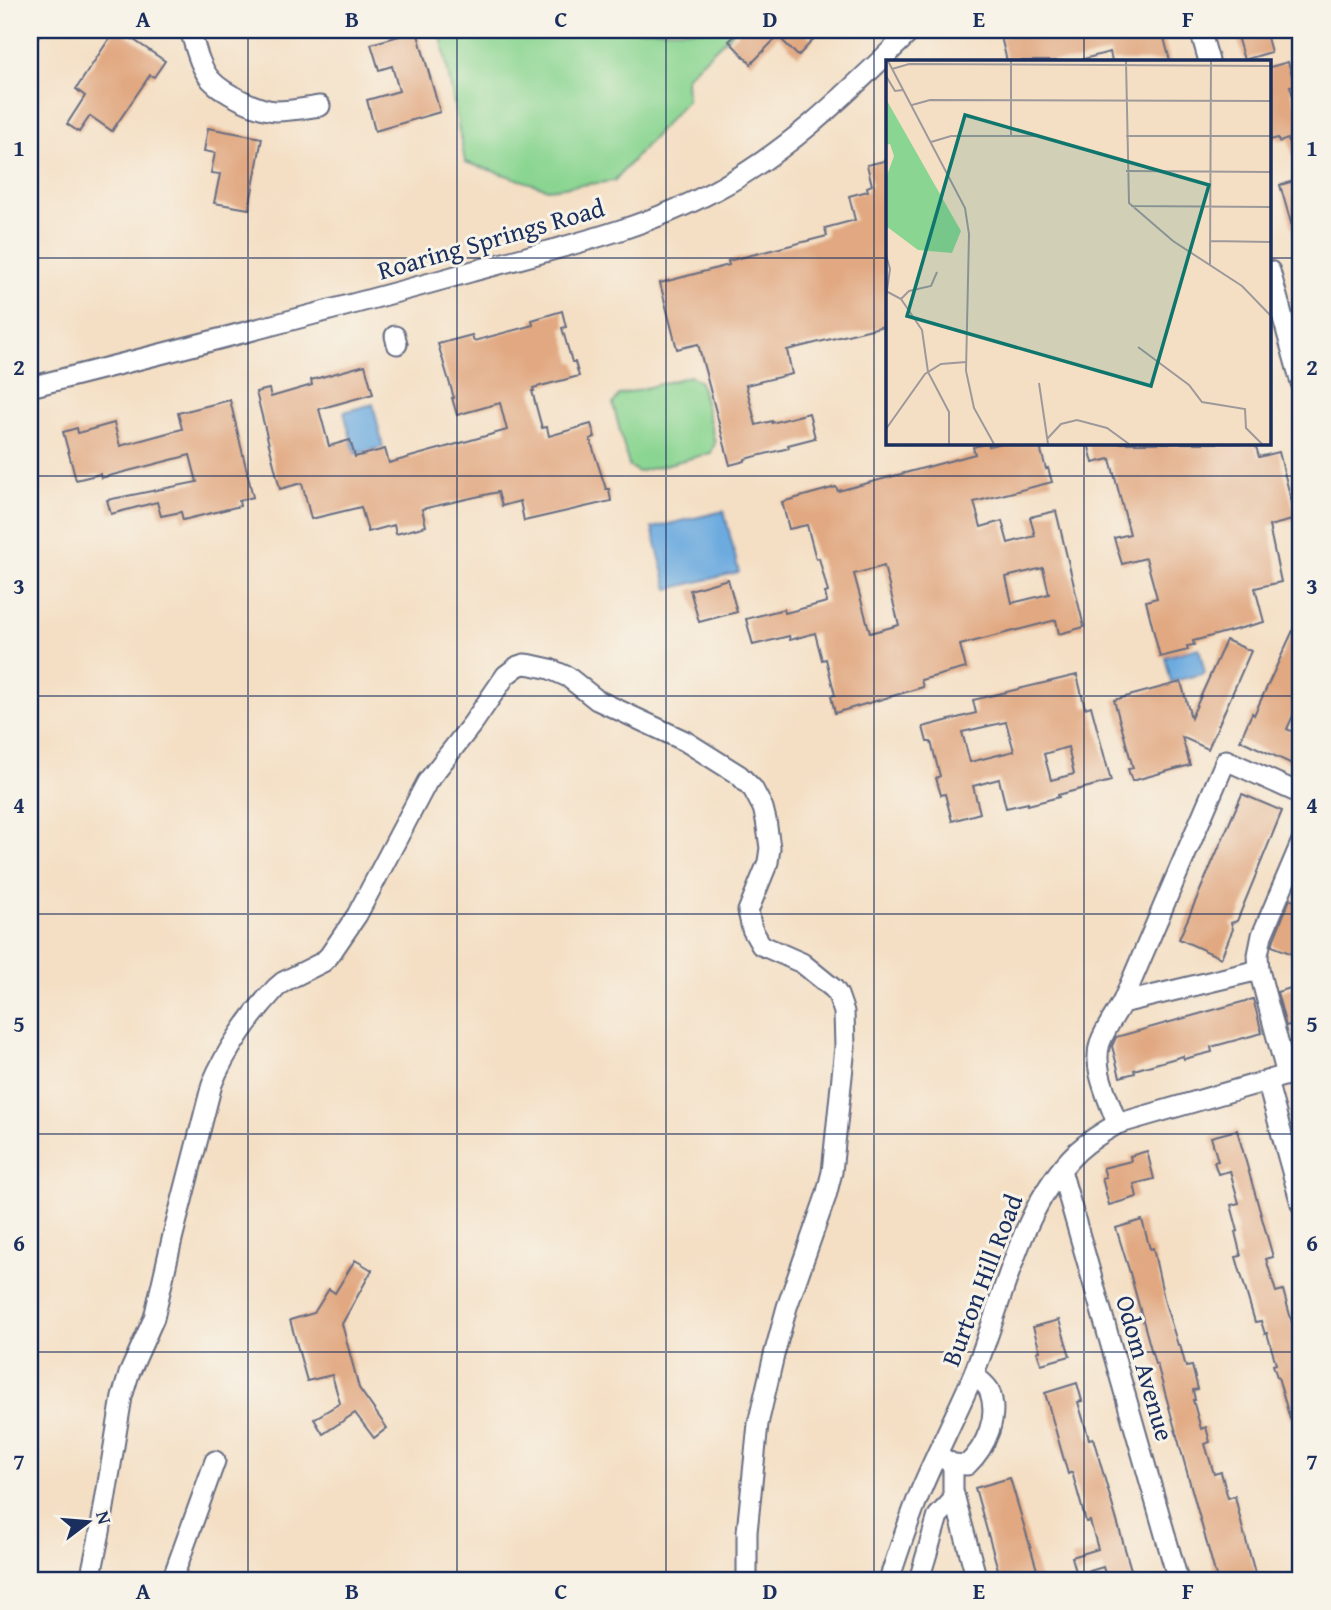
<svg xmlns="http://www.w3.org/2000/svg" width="1331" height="1610" viewBox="0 0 1331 1610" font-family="'Gentium Book Plus',serif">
<rect width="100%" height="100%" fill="#f7f3e8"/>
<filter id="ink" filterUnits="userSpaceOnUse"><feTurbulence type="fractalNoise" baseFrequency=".0143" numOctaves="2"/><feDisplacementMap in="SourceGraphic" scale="14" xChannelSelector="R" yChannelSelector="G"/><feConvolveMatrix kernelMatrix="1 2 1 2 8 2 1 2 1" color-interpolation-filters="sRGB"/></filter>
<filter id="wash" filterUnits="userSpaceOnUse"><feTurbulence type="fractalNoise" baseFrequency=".00686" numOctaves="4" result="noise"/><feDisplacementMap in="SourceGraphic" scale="28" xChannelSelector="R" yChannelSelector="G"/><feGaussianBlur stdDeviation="1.57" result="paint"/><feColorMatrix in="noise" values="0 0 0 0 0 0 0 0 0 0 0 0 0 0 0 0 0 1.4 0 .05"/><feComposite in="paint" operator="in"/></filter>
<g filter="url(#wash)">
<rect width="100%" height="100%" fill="#f4dfc4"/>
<g fill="#8ad591" stroke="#528278" stroke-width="2">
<path d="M440,30h295l-49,47 1,23 -73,81 -66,8 -83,-27z"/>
<path d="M690,376l10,6 15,61 -4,10 -73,19 -9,-6 -16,-62 6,-9z"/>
</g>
<g fill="#6dabdf" stroke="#446d9e" stroke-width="2">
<path d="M373,404l10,43 -28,7 -11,-42z"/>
<path d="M724,511l15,61 -71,17 -16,-61z"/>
<path d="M1199,648l6,25 -34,9 -6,-25z"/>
</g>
<g id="blocks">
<g fill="#e1a881" fill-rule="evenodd">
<path d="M115,30h4l46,31 -11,16 -4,-2 -38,56 -22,-15 -11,16 -12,-8 18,-28 -9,-7z"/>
<path d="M741,30h62l10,10 -15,16 -20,-20 -27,28 -22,-23z"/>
<path d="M1031,30l2,5 22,-5h107l8,31h-58l-2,-9 -34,9h-69l-6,-24z"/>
<path d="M1239,30h26l6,22 -27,8 -8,-27h4z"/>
<path d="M417,31l23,81 -65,19 -8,-31 32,-9 -7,-25 -13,4 -8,-26z"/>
<path d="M1288,62l7,23 -5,1 11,38v49h-3l-10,-34 -9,3 -1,-4 -8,2v-73z"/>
<path d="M208,128l54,10 -13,71 -35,-6 6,-29 -9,-1 4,-20 -11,-2z"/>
<path d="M888,160v165l-101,25 5,24 -46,11 10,40 16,-4v2l37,-10 6,25 -27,7 1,3 -44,11v2l-15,4 -32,-121 -21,5 -17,-66 69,-18 -1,-4 99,-25 -2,-8 30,-8 -6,-24 19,-5 -1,-4 5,-2 -5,-20z"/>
<path d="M1301,179v67l-3,1 -18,-62z"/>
<path d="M562,311l4,16 -4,1 10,34h3l4,14 -46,12 1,3h-2l10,37 5,-1 2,9 42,-12 4,13 -5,2 16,50h3l2,12 -87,20 -4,-20 -18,5 -4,-14 -76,17 4,17 -30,8 -2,-9 -26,7 -7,-25 -50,12 -9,-36 -22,6 -24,-97 13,-3 2,8 41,-12 -1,-5 54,-15 8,29 -54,15 10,37 21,-6 5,17 30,-8 4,14 118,-33 -7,-27 -43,12 -5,-17h2l-16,-54 34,-9 2,6 59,-16 -1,-5z"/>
<path d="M230,400l23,97 -14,4 1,5 -57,14 -2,-8 -20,4 -4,-14 -46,12 -4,-14 90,-18 -7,-27 -89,23 -1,-4 -24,6 -13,-48 14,-4 1,5 36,-10 6,23 62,-17 -4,-16z"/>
<path d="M989,443v3l13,-3h37l7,26 2,-1 4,14 -78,20 7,25 21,-6 6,22 27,-7 -5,-19 26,-6 28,116 -25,7 -3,-14 -96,25 6,23 -45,12 2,7 -88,26 -4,-17 4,-1 -9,-36 -4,1 -7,-27 -25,7 -1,-4 -36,9 -7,-26 38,-10 1,4 42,-11 -2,-9 3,-1 -9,-34 -3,1 -9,-34 -18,4 -7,-27 54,-15 2,4 93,-25 44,-12 -2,-7zM884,566l15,59 -29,8 -16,-59zM1043,568l6,26 -37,9 -6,-26z"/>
<path d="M1088,443h167l4,14 20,-5 17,67 -27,7 12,56 -26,6 9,34 -71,19 1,4 -7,1 1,4 -28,7 -14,-56 11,-3 -11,-40 -24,6 -8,-26 16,-4 -20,-75 -17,4z"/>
<path d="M728,579l9,33 -38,10 -9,-32z"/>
<path d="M1301,613v85l-14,31 14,7v32l-61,-28 12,-27 2,2z"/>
<path d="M1226,640l25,11 -43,98 -26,-12 8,28 -58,16 -4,-12 5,-1 -19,-68 67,-18 10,36z"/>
<path d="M1077,675l8,33 6,-2 20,75 -53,14 1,2 -31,8v-2l-22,5 -7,-29 -26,7 7,27 -28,8 -7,-27 -4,1 -5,-17 4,-2 -9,-34h-4l-4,-15 53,-14 -3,-13zM1006,722l8,29 -44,11 -8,-30zM1068,747l6,27 -23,6 -7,-26z"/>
<path d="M1242,794l40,17 -45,110 -6,2 2,6 -12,29 -42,-19z"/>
<path d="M1290,899l11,5v37l-6,14 -23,-9 2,-7z"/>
<path d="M1301,985v37l-15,4 -9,-34z"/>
<path d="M1253,999l9,34 -51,14 1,5 -28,7 -1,-3 -49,14 1,3 -15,4 -8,-31 4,-9z"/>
<path d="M1237,1130l36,127 -7,2 10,33 7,-2 18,65v61l-11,3 -12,-42h-1l-4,-12 3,-1 -9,-31 -2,1 -4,-13 -6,1 -19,-65 5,-1 -6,-24 3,-1 -7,-26 8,-2 -9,-32 -12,3 -4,-12 4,-1 -7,-24z"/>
<path d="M1147,1151l7,28 -20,5 3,13 -28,8 -7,-27 4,-1 -3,-9 28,-7 -1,-5z"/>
<path d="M1142,1220l8,29 3,-1 12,55 13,42h2l6,22 6,-1 6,23 -5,1 2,10h-2l8,29 5,-2 4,15 -5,2 9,30 7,-2 7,26 7,-2 7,30 15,54h-40l-60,-216h-2l-25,-91 -14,-45z"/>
<path d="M355,1260l17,10 -30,54 17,64 28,40 -13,10 -19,-25 -32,21 -9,-15 26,-16 -8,-28 -25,6 -17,-61 24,-7 15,-24 6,4z"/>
<path d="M1059,1320l11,36 -29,8 -4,-12 3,-1 -7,-24z"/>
<path d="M1077,1383l5,18 -4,1 11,37 4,-1 41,142h-27l-4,-13 -26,8 -5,-18 26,-8 -8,-28 -4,1 -14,-50 -4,2 -23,-81z"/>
<path d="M1010,1478l30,102h-39l-26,-92z"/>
</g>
</g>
</g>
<g filter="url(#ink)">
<use href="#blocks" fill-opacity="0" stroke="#676d82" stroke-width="2"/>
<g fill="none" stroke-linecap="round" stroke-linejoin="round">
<g stroke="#676d82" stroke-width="23">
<g id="minor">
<path d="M190,30c5,16 10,38 21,50 13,14 47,30 65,31 14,0 30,-3 44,-5"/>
<path d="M1200,30l9,31"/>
<path d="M30,31v-1"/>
<path d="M1270,271l31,112"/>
<path d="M395,336l2,8"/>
<path d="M30,387c147,-37 294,-74 440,-115 83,-23 170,-41 246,-82 75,-40 135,-101 196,-160"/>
<path d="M1122,1003l104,-243 75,34"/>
<path d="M1287,1075l-22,-82 -6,-23 -1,-15 4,-20 39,-92"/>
<path d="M1267,1081l34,123"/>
<path d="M1117,1124c-8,-25 -25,-55 -17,-81 5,-14 15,-28 22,-40l137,-33"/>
<path d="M1061,1170l117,410"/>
<path d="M937,1455l16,9 14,1c19,-18 33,-49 22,-75 -3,-6 -10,-10 -15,-15"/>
<path d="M953,1464v27l24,89"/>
<path d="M90,1580l10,-48 22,-135 7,-23 25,-56 19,-83 39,-151c13,-33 40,-70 64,-96l7,-6 40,-20 6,-6 28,-41 70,-133 46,-59 33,-48 12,-9 6,-2 8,1 18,4 18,8 29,23 88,41 54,34 14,14 10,19 3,12 4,28 -2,14 -20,49 4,18 9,16 41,18 32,26 4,6 6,17 1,35 -13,125 -6,24 -39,111 -13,48 -16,69 -11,108v48"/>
<path d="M172,1580l43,-119"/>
<path d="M889,1580c10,-30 20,-61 32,-90 16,-38 35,-75 51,-112 31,-73 47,-172 106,-227 12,-11 25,-19 39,-27l184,-53"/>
<path d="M919,1580l19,-64 17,-18"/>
</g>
</g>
<use href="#minor" stroke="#fff" stroke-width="19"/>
</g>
</g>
<path fill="none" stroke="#1b2f5e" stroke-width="2" stroke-opacity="0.55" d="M248,30v1550M457,30v1550M666,30v1550M874,30v1550M1084,30v31M30,258h858M1270,258h31M1084,443v1137M30,476h1271M30,696h1271M30,914h1271M30,1134h1271M30,1352h1271"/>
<g text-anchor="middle" stroke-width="6" stroke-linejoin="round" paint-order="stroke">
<g font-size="26" fill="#1b2f5e" stroke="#f7f3e8">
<text transform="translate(491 239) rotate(-16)" y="9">Roaring Springs Road</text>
<text transform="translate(982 1280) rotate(-69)" y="9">Burton Hill Road</text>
<text transform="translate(1145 1368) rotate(74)" y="9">Odom Avenue</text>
</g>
</g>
<g transform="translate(886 60)">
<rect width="385" height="385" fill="#f4dfc4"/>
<path d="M0,39l75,132 -9,22 -34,-3 -32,-24v-48l8,-22 -4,-12 -4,1z" fill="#8ad591"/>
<path fill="none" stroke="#9d999b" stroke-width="2" d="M2,1l77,147 4,26 -3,137 8,37 20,36M240,1l3,142 44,38 69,45 29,30M6,9l17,-5 362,2M0,16l9,15 8,-1M26,45l18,-5 341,1M125,76v-75M240,76h145M45,82l20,-6h87M240,111l145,1M245,146l140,1M325,181l60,1M0,195l4,14 -4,28M324,205l1,-204M0,231l15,8 21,31 6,42 21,40v32M15,239l8,-8 22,-5 6,-14M252,287l51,38 13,17 43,7 1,19 16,16M153,323l9,61M0,369l39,-55 16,-10 25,-2M161,379l14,-15 16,-4 30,8 22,16"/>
<path fill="#0f766e" fill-opacity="0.15" stroke="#0f766e" stroke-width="3.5" d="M79,55l244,70 -58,201 -244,-70z"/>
<rect width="385" height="385" fill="none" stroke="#1b2f5e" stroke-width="3.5"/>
</g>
<rect width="1331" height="1610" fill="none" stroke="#f7f3e8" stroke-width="77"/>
<g transform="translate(88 1522) rotate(74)" stroke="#f7f3e8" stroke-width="5" paint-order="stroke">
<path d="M0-5L12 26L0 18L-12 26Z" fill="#1b2f5e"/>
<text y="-10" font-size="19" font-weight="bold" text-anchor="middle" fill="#1b2f5e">N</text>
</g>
<rect x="38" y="38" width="1254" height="1534" fill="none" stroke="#1b2f5e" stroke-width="2.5"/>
<g font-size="23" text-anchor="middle" font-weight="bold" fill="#1b2f5e">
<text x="143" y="27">A</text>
<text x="352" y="27">B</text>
<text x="561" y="27">C</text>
<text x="770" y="27">D</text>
<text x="979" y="27">E</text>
<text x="1188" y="27">F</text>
<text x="19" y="156">1</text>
<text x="1312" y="156">1</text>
<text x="19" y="375">2</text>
<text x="1312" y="375">2</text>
<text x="19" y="594">3</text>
<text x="1312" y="594">3</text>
<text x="19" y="813">4</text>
<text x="1312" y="813">4</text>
<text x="19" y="1032">5</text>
<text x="1312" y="1032">5</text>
<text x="19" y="1251">6</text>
<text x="1312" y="1251">6</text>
<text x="19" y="1470">7</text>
<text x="1312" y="1470">7</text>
<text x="143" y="1599">A</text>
<text x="352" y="1599">B</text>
<text x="561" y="1599">C</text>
<text x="770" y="1599">D</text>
<text x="979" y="1599">E</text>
<text x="1188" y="1599">F</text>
</g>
</svg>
